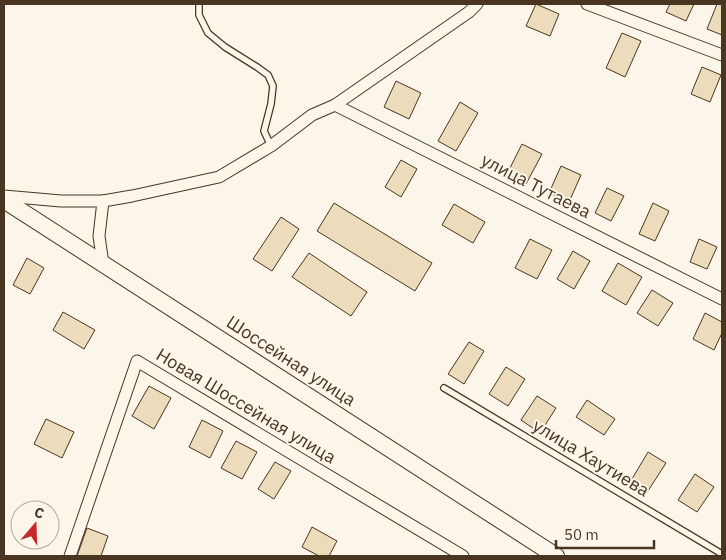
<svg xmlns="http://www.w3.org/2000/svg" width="726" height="560" viewBox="0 0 726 560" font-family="'IBM Plex Sans',sans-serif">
<rect width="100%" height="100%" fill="#fbf6e9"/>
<g fill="#ecdcbc" stroke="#4a3520">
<path d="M536,4l23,10 -9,22 -24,-10z"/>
<path d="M670,4h24l-8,17 -20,-9z"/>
<path d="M717,4h5v31l-15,-6z"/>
<path d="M622,33l19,8 -16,36 -19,-9z"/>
<path d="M702,67l19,8 -11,27 -19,-8z"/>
<path d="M396,81l25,12 -12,26 -25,-12z"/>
<path d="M460,102l18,11 -22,38 -18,-10z"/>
<path d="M522,144l20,10 -16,30 -19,-10z"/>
<path d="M401,160l16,9 -16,28 -16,-10z"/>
<path d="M561,166l20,9 -12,27 -20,-9z"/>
<path d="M607,188l17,8 -13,25 -16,-8z"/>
<path d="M334,203l98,60 -17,28 -98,-60z"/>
<path d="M653,203l16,8 -14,30 -16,-7z"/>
<path d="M454,204l31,18 -12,21 -31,-18z"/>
<path d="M281,217l18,12 -27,42 -19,-12z"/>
<path d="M530,239l22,11 -15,29 -22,-11z"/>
<path d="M699,239l18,8 -10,22 -17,-7z"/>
<path d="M573,251l17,10 -16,28 -17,-10z"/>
<path d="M309,253l58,39 -16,24 -59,-39z"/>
<path d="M27,258l17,10 -14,26 -17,-9z"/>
<path d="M618,263l24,14 -16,28 -24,-14z"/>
<path d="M652,290l21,13 -15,23 -21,-13z"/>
<path d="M63,312l32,18 -11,19 -31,-19z"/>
<path d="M705,313l17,9v11l-8,17 -21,-11z"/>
<path d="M469,342l15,9 -20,33 -16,-10z"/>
<path d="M506,367l19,12 -17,27 -19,-12z"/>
<path d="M149,386l22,12 -17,31 -22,-13z"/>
<path d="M537,396l19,12 -16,25 -19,-13z"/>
<path d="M587,400l28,19 -11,16 -28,-18z"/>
<path d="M46,419l28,13 -12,26 -28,-14z"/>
<path d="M202,420l21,11 -13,27 -21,-11z"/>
<path d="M236,441l21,11 -15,27 -21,-11z"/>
<path d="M648,452l18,11 -20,31 -17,-10z"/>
<path d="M275,462l16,9 -17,28 -16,-10z"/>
<path d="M695,474l19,13 -17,25 -19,-12z"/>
<path d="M312,527l25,14 -8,15h-10l-17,-9z"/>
<path d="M87,528l21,8 -7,20h-24z"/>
</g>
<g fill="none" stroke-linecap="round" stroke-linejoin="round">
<g stroke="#4a3520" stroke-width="8">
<g id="lane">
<path d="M199,4v11l9,18 17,14 32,20 11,8 5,11 -2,18 -7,27 7,15"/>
<path d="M444,388l278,166"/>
</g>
</g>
<g stroke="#4a3520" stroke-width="13">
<g id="street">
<path d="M587,4l135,51"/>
<path d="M335,105l387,194"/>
<path d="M4,196l57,5h42l29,-5 87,-19 52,-31 41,-31 23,-10 134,-93 8,-8"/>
<path d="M103,201l-4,35 4,28"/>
<path d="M70,556l67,-195 326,195"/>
</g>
</g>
<g stroke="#4a3520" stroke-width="18">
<path id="secondary" d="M4,200l552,356"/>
</g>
<use href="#lane" stroke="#fbf6e9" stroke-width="5.5"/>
<use href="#street" stroke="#fbf6e9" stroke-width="11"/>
<use href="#secondary" stroke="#fbf6e9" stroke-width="16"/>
</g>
<g text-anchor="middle" stroke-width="4" stroke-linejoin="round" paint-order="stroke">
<g font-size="18" fill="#4a3520" stroke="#fbf6e9">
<text transform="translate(536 186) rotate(27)" y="6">улица Тутаева</text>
<text transform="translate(291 361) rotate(33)" y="6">Шоссейная улица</text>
<text transform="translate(246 406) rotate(31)" y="6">Новая Шоссейная улица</text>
<text transform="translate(591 458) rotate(31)" y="6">улица Хаутиева</text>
</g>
</g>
<rect width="726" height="560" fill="none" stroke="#4a3520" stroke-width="10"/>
<g transform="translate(35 525) rotate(19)"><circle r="24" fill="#fbf6e9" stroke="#b4a999"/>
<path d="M0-4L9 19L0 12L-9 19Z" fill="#c62828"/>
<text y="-8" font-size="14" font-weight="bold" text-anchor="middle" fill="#4a3520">С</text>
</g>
<path d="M556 540v8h98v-8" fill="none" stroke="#4a3520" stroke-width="2.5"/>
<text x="564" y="540" font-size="15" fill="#4a3520" stroke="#fbf6e9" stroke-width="4" paint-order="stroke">50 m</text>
</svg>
